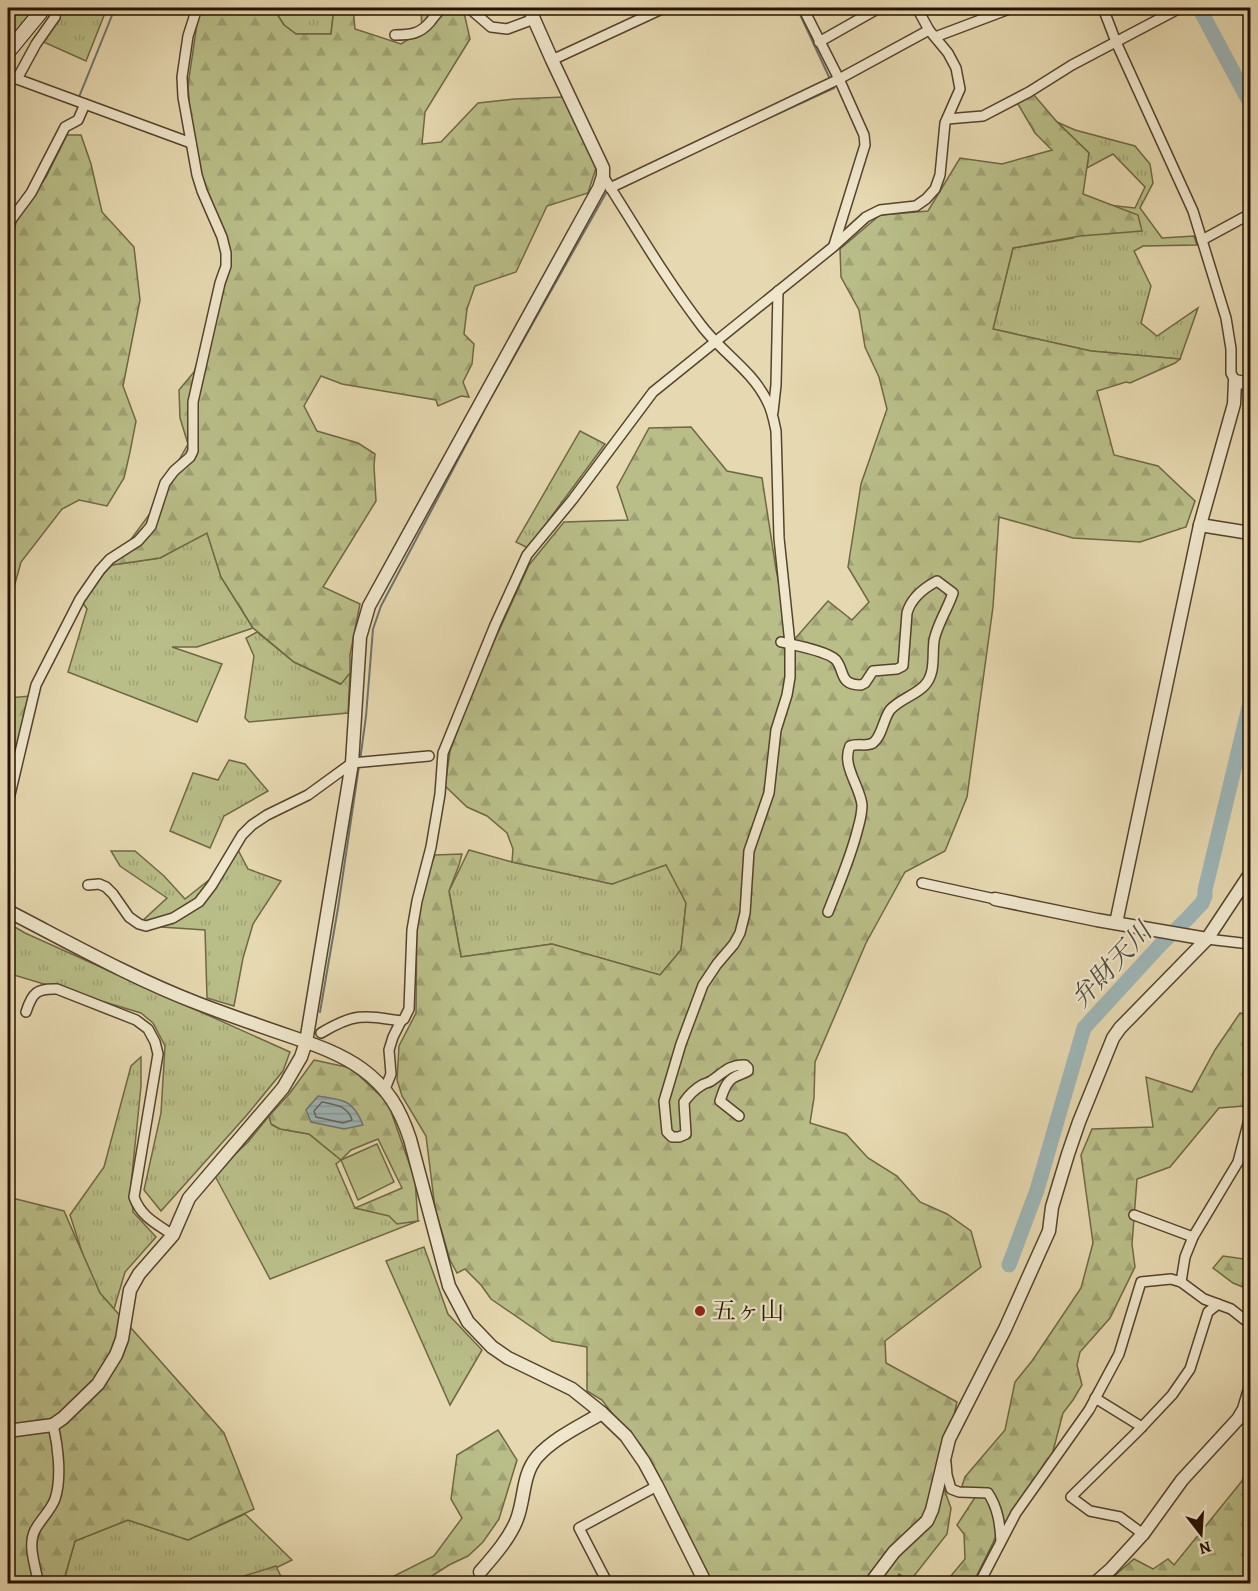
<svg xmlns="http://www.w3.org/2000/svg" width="1258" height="1591" viewBox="0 0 1258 1591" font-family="Alegreya,'Noto Serif JP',serif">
<defs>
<pattern id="grass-tufts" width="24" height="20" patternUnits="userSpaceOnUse" patternTransform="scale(1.5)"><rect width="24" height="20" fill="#b9be88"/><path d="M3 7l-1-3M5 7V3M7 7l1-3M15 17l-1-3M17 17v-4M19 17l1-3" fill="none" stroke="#9fa274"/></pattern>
<pattern id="forest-firs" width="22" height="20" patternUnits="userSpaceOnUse" patternTransform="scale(1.5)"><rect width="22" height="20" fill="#b9be88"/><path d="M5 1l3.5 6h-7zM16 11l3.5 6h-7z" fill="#9fa274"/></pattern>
<pattern id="water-rules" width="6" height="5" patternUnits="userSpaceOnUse" patternTransform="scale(1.5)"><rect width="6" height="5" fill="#9db6b8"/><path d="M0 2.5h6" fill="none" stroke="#879b9c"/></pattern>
</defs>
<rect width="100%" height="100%" fill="#e6d8b0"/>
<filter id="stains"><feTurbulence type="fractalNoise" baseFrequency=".00333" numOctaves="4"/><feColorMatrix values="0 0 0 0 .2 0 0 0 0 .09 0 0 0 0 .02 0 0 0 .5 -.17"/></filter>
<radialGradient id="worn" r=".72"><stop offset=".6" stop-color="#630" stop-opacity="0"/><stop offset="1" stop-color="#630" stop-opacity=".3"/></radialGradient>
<g fill="url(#grass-tufts)" stroke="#6f6844" stroke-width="1.5">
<path d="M8,8h36l-36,45z"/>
<path d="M52,8h55l-21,53 -47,-21 16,-23z"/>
<path d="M273,8h61l-3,26h-35l-12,-9z"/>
<path d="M1057,122l18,8 60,16 15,18 3,19 -13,25 22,30 32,-2 3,9 -54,1 -9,5 17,35 -10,37 16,13 41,-28 -18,51 -89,-8 -98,-22 20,-81 60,-10 -2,-37 64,7 10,-21 -32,-33 -26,14 2,-15z"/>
<path d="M580,431l25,13 -77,104 -12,-6z"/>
<path d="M207,532l14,45 32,51 -56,19h-25l50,17 -25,58 -129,-50 19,-63 -7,-10 32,-34 48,-7z"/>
<path d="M257,632l37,30 46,22 10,-11 -2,40 -99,9 -4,-4 9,-62 -8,-18z"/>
<path d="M229,760l16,4 23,27 -44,25 -14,32 -40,-17 23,-58 25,7z"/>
<path d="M236,846l12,23 33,12 -28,43 -10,34 -9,48 -27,-8 -2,-68 -59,-4 -7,-2 28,-26 -47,-32 -9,-15h24l29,25 21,23 34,-27z"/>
<path d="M469,850l43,12 100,22 56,-25 18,44 -5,47 -21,25 -108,-31 -91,13 -12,-66z"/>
<path d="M8,923l17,10 265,119 -7,19 -37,45 -85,95 -17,-21 17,-77 4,-67 -12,-23 -12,-10 -127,-38 -6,2z"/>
<path d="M141,1057v29l-10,99 2,27 23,25 -31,35 -11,37 -21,-23 -23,-71 34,-48 27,-101z"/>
<path d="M269,1116l3,9 8,4 29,5 32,26 -5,4 19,44 63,13 -148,58 -56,-105 34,-32z"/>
<path d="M424,1247l24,67 34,36 -32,55 -64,-144z"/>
<path d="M245,1514l47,46 -47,23 -182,1 12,-43 53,-21 60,20z"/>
</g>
<g fill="url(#forest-firs)" stroke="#6f6844" stroke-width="1.5">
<path d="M203,8h70l11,17 12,9h35l3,-26h19l2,21 46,15 21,-13 -1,-22 2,-1h40l7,31 -45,73 -3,32 19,-2 37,-39 37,-4 49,-2 32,71 -8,25 -41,13 -31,66 -41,14 -8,23 -3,25 10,10 -2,20 -9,18 6,15 -8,-1 -23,10 -2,-6 -94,-16 -21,-8 -17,30 13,25 41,12 17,11 -1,12 2,35 -53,86 37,17 -10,51v18l-9,11 -47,-22 -41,-34 -32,-51 -14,-44 -47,25 -48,7 45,-61 5,-14 26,-46 -8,-26 -1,-28 15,-18 33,-94 -15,-65 -19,-57 -5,-71 10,-68z"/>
<path d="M1034,95l23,27 32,31 -6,41 55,21 4,16 -62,5 -67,12 -20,81 98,22 89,8 -5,4 -45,20 -4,-1 -29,9 17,64 44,11 37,35 -9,26 -46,15 -67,-4 -74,-21 -6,90 -26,190 -22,54 -40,21 -39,71 -51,119 -1,36 -4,25 36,11 22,24 29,18 23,26 27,12 24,17 10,36 -96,74 1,22 71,39 -17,76 11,30 -4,26 -37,47 -11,-7 -6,9h-4l-5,-3 -4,4 -167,-1 -65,-127 -8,-12 -19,-19 -19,-25 -15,-9v-44l-35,-6 -61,-42 -10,-14 -16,-16 -8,4 -7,-13 -15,-52 -9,-72 -24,-40 -5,-16 2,-34 17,-33 1,-112 18,-46 27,-1 -3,11 -10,26 12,66 91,-13 108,31 21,-25 5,-47 -20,-38 -54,19 -100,-22 1,-13 -6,-16 -20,-17 -20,-9 -22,-21 5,-35 27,-72 52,-114 35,-43 64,-2 -11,-33 32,-59 42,-1 36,44 35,7 14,91 14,72h3l35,-40 24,19 17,-18 -21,-35 13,-83 26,-75 -8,-32 -14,-30 -6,-37 -18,-33 -1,-28 40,-34 48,-4 32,-53 42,6 50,-14 -17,-17 -20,-34z"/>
<path d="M67,135h14l10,29 11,48 32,35 6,53 -17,86 13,35 -6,31 -6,26 -17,28 -28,-6 -17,9 -41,53 -13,47v-361l8,-27 30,-44z"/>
<path d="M30,696l-22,83v-81z"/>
<path d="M1240,1013l10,2v89l-6,2 -25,2 -49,59 -33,12 -5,65 3,23 -25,51 -30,34 -3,13 5,20 -9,15 -10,13 -11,42 -56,82 -23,46 -32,1 9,-7 15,-18 -1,-25 -7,-9 19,-29 -14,-10 3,-9 40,-47 10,-48 17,-21 49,-73 12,-45 -12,-88 11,-26 61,-2 -7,-50 46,15 23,-42z"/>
<path d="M314,1060l37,8 37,35 27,77 3,41 -21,3 -8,-8 -34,-8 47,-20 -24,-49 -27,11 -10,10 -32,-26 -29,-5 -9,-5 -2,-8 21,-23z"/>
<path d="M8,1197l56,14 36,82 124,140 30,76 -66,31 -60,-20 -53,21 -12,42h-55z"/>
<path d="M1250,1222v68l-17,-7 -20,-15 10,-12 21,3 4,-34z"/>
<path d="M498,1430l19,30 -18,59 -16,23 -15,14 -19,9 -28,18h-34l1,-4 46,-23 28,-38 -11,-19 6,-44z"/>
<path d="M1250,1454v129h-144l28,-24 19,10 15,-10 6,6 68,-84z"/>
<path d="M276,1566l8,17h-62z"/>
</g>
<path fill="#b9be88" stroke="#6f6844" stroke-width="1.5" d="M377,1144l17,38 -36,18 -17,-40z"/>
<path fill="url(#water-rules)" stroke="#6d746e" stroke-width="1.5" d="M318,1096c25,4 35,3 45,29l-19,4 -33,-7 -5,-12z"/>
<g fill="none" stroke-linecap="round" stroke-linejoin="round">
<path stroke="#61645c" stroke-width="1.5" d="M322,1102c14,3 26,4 30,18l-9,3 -27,-6 -2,-6z"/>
<g stroke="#6d746e" stroke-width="2">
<path d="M797,8l33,71"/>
<path d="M79,97l36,-89"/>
<path d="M734,134l100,-46 -2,-4"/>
<path d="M360,761l6,-45 7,-87 8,-23 107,-203 118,-210 3,-2"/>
<path d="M320,1012l18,-104 21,-142"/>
</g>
<g stroke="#9db6b8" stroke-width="15">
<path d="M1199,8l51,95"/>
<path d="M1009,1265l28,-75 47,-162 78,-85 25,-24 15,-16 3,-7v-6l45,-187"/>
</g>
<g stroke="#55432c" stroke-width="12">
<g id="minor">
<path d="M53,8l3,4 -1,5 -19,27 -19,35 174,64"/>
<path d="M469,8l22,19 16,2 27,-10"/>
<path d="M803,8l36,71 25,56 1,10 -31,100"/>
<path d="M1103,8l13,34 77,169 33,107 5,31v24l4,8"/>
<path d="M395,35c15,0 25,-1 35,-13 4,-5 7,-10 13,-14"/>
<path d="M935,37l77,-29"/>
<path d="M819,42l60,-34"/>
<path d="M552,60l112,-52"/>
<path d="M947,119l36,-3 46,-24 43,-27 108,-57"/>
<path d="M603,176c32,50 62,102 98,149 20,27 51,45 66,76 5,9 7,20 9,30l3,107 11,106v33l-3,18 -11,35 -7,63 -20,58 -4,62 -5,20 -6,11 -17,20 -14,21 -22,59 -17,57 3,31 5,5h7l7,-3 -2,-32c5,-7 11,-13 18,-17 5,-3 4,-1 9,-4 12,-8 19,-17 34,-16l3,3v3c-5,3 -11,4 -15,7 -8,5 -10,15 -13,23l19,15"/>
<path d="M610,188l229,-109 90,-49"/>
<path d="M8,234l3,-14 20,-27 34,-66 13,-7 7,-16"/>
<path d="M1202,240l48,-26"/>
<path d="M773,412l3,-27 2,-94"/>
<path d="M781,642c12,3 47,9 55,18 9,11 3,25 25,25l4,-2 8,-12 24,-2 6,-3 4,-53c4,-15 17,-25 30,-32l16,12c-5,15 -17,34 -19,48 -2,15 2,33 -10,45 -10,10 -24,13 -34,24 -7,10 -8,26 -17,33 -7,4 -15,0 -23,3 -9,19 10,40 12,59 0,7 -2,16 -4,23 -7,29 -19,56 -30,84"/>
<path d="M8,803l28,-118 44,-86 20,-29 10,-11 28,-18 8,-9 5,-6 14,-43 9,-12 16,-14 3,-6v-49l27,-119 6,-17v-13l-4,-16 -20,-46 -5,-16 -14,-78 -1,-20 6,-41 9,-28"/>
<path d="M922,883l73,16"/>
<path d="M88,885l11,-1 7,3 7,7 16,23 10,7 7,2 27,-8 26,-16 13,-17 30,-50 10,-10 15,-10 41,-20 44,-32 77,-7"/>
<path d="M1207,939l43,5"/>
<path d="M26,1012c6,-19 11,-24 31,-23l79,31 12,9 7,13 3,12 -24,143c7,20 23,27 39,38"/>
<path d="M321,1033c33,-20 43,-18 80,-12l3,-2 5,-10 3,-79 5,-29 14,-54 9,-53 3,-41 52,-128 32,-70 46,-56 80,-107 180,-145 33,-30 14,-7 36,-4 10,-7 9,-10 5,-14 5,-52 15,-34 -4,-21 -8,-15 -19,-23 -12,-22"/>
<path d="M385,1089l6,-15 -2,-24 4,-13 8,-16"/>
<path d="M1134,1215l59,22"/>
<path d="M1181,1282l4,-25 8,-20 45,-75 12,-46"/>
<path d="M1095,1398l47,29"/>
<path d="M946,1463l1,12 4,14 8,3 29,1c10,15 12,31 13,48"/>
<path d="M1143,1534l-23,-17 -30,-6 -19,-14 69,-68 32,-34 18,-26 18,-57 10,-8"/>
<path d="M37,1576c-3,-15 -9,-32 -2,-46 6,-11 16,-20 20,-31 7,-21 3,-53 -2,-74"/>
<path d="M608,1584l-29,-56 78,-42"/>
<path d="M979,1584l37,-71 73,-103 30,-56 22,-72 30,-3 10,3 23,17 27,10 19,15"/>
</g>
</g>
<g stroke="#55432c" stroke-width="15">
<g id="tertiary">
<path d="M1200,525l50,8"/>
<path d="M995,899l102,21 110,19"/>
<path d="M8,911c62,32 124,67 189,92 31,12 63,23 95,34 24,8 49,17 70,32 26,19 38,40 48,70l39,147 19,36 24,25 16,11 64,31 30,24 24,23 18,26 13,24 49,98"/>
<path d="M1116,923l84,-398 34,-121 1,-23 15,3"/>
<path d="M8,1433l7,-3 38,-5 10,-7 35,-34 18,-29 6,-16 8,-49 9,-16 34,-39 16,-37 94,-110 18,-31 5,-15 46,-279 8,-126 9,-31 230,-418 4,-12v-8l-51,-108 -23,-52"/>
<path d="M480,1572c13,-15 30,-34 37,-53 8,-21 5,-44 20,-62 17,-19 43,-31 65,-44"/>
<path d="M870,1584l24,-32 33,-31 5,-11 17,-71 56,-110 44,-98 3,-24 16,-53 11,-32 34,-84 7,-10 87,-89 43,-65"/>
<path d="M1094,1584l17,-15 32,-35 39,-54 56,-61 6,-10 6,-20"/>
</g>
</g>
<g stroke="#251100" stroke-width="16">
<path id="secondary" d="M8,52l36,-44"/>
</g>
<use href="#minor" stroke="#efe6cc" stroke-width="9"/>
<use href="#tertiary" stroke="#efe6cc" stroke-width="12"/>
<use href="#secondary" stroke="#efe6cc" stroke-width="14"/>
</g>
<circle fill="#8f2418" stroke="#efe6cc" stroke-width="2" cx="700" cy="1311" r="6"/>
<g text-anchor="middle" stroke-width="4.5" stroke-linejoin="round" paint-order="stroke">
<g font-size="24" fill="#251100" stroke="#efe6cc" text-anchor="start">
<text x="712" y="1319">五ヶ山</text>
</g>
<g font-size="26" font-style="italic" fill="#4f4b40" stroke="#efe6cc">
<text transform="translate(1111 965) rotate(-47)" y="9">弁財天川</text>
</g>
</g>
<rect width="1258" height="1591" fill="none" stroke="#e6d8b0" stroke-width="30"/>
<rect x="9" y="9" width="1240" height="1573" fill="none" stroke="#251100" stroke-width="3"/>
<rect x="15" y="15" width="1228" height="1561" fill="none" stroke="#251100" stroke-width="1.5"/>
<g transform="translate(1201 1534) rotate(163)" stroke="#efe6cc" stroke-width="4.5" paint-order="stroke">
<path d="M0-4.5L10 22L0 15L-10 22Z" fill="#251100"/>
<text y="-9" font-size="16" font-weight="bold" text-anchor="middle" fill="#251100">N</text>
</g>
<rect width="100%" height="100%" filter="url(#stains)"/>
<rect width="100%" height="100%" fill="url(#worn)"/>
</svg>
